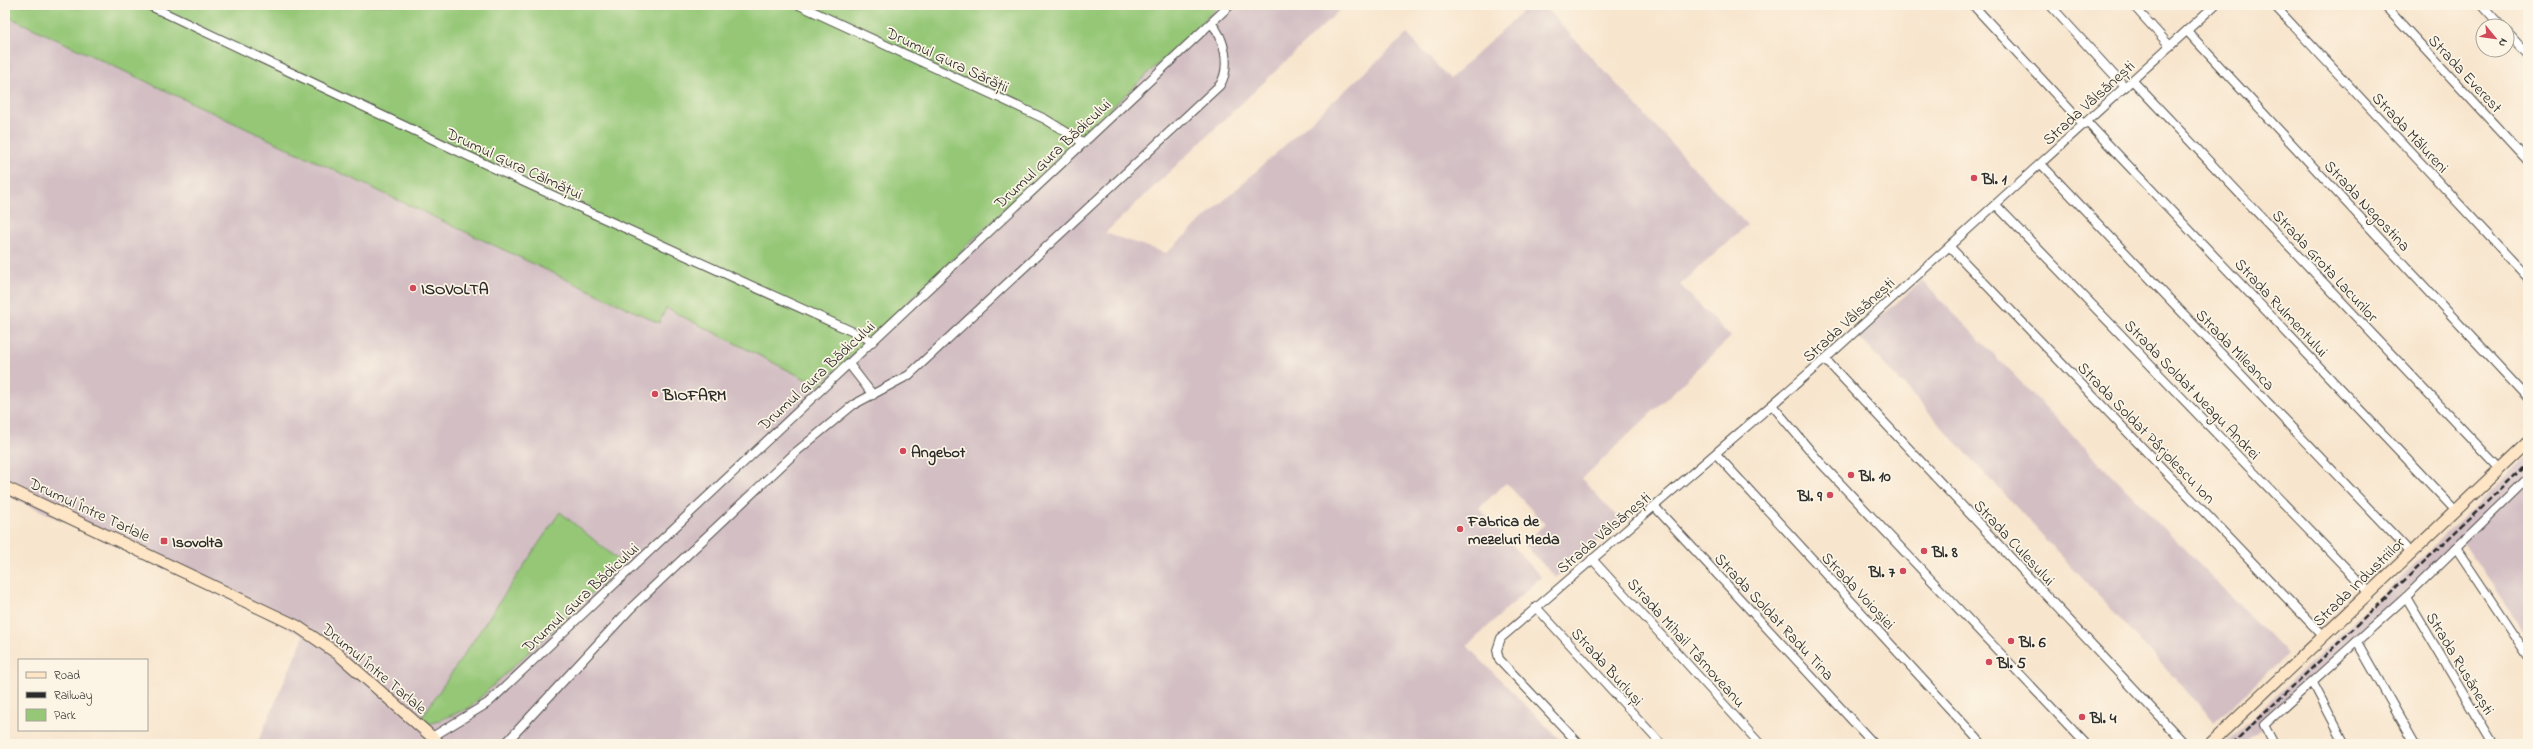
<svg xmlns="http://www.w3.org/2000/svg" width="2533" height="749" viewBox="0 0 2533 749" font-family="'Indie Flower',sans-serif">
<rect width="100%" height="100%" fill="#fcf5e5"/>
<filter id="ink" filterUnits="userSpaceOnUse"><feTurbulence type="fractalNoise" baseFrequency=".025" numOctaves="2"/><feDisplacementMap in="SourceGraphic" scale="8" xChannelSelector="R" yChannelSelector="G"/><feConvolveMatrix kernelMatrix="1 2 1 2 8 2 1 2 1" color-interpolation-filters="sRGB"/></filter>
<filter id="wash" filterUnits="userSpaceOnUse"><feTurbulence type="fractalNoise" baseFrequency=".012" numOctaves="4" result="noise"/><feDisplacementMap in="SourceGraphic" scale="16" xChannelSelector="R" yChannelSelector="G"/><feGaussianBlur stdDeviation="0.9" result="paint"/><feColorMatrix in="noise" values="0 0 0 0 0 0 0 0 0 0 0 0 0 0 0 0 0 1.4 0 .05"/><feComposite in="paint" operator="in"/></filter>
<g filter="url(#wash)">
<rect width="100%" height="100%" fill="#f8e5cd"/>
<g fill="#d2bec3">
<path d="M1220,5h125l-240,228 61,20 241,-219 43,45 79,-74h14l204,220 -67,60 51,52 -149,142 39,42 -65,57 -32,-34 21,-20 -39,-41 -27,25 62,69 -74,69 97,98h-1307l47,-108 -58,-30 -241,-112v-479l654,308 7,-15 153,78z"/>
<path d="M1922,281l365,373 -72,68 -357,-386z"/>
<path d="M2528,456v182l-62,-92 -7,-6 -214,204h-20z"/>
</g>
<g fill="#95c777" stroke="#607951">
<path d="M5,5h1215l-401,381 -153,-78 -7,15 -654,-308z"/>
<path d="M560,512l63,52 -154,144 -39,16 -8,-7z"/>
</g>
</g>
<g filter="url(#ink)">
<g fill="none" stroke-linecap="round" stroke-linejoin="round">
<g stroke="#4a4743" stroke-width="10">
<g id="street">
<path d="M148,5l369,174 356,162"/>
<path d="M799,5l246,114 39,24"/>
<path d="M1973,5l111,120"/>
<path d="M2050,5l75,82"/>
<path d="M2133,5l37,41"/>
<path d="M2274,5l254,273"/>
<path d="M2384,5l144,156"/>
<path d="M2482,5l19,21"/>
<path d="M2187,31l341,367"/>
<path d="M2507,32l21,23"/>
<path d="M2133,81l367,388"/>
<path d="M2087,122l369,389"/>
<path d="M2041,164l370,389"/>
<path d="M1996,205l374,388"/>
<path d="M1950,247l374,390"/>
<path d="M1825,359l360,385"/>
<path d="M849,364l24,31"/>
<path d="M1772,405l47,56 267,283"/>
<path d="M1716,454l266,290"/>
<path d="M1655,507l219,237"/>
<path d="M2456,548l72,108"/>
<path d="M1592,559l168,185"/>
<path d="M2406,597l87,147"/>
<path d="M1536,607l125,137"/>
<path d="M2357,642l58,102"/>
<path d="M2313,683l32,61"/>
<path d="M432,737l56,-34 742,-698"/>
<path d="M505,744l126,-136 165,-156 57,-47 56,-30 311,-290c11,-18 5,-47 -9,-62"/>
<path d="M1579,744l-80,-85 -2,-9 4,-12 324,-279 390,-354"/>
<path d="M2274,744l-10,-19 142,-128 122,-119"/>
</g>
</g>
<g stroke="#4a4743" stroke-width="13">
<g id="secondary">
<path d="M5,487l292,139 41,28 102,90"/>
<path d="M2210,744l318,-302"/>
</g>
</g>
<use href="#street" stroke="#fff" stroke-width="8"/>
<use href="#secondary" stroke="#fde5c5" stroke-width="11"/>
<path stroke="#2b2b2b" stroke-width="2.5" stroke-dasharray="6 3" stroke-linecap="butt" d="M2232,744l296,-281"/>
</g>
</g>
<g fill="#d1495b" stroke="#fcf5e5" stroke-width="1.5">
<circle cx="1974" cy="178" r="4"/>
<circle cx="413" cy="288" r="4"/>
<circle cx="655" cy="394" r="4"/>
<circle cx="903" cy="451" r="4"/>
<circle cx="1851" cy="475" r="4"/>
<circle cx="1830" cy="495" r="4"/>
<circle cx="1460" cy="529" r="4"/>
<rect x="160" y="537" width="8" height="8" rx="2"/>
<circle cx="1924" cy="551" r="4"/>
<circle cx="1903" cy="571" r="4"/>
<circle cx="2011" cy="641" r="4"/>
<circle cx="1989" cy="662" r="4"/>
<circle cx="2082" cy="717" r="4"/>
</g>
<g text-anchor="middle" stroke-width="3.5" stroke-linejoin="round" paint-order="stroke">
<g font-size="16" fill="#2b2b2b" stroke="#fcf5e5">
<text transform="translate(948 59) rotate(25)" y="6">Drumul Gura Sărății</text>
<text transform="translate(2466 73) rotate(47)" y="6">Strada Everest</text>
<text transform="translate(2088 102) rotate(-42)" y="6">Strada Vâlsănești</text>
<text transform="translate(2411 132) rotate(47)" y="6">Strada Mălureni</text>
<text transform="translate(1052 153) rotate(-43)" y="6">Drumul Gura Bădicului</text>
<text transform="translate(515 163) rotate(25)" y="6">Drumul Gura Călmățui</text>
<text transform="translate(2368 205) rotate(47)" y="6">Strada Negostina</text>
<text transform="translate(2326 265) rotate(47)" y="6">Strada Grota Lacurilor</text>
<text transform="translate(2282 307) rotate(47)" y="6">Strada Rulmentului</text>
<text transform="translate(1848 319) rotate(-42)" y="6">Strada Vâlsănești</text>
<text transform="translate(2236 349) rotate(46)" y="6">Strada Mileanca</text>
<text transform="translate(816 375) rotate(-43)" y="6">Drumul Gura Bădicului</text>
<text transform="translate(2193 389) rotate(46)" y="6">Strada Soldat Neagu Andrei</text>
<text transform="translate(2147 432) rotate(46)" y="6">Strada Soldat Pârjolescu Ion</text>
<text transform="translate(90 509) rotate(25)" y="6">Drumul Între Tarlale</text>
<text transform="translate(1603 532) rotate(-40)" y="6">Strada Vâlsănești</text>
<text transform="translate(2015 542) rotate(47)" y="6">Strada Culesului</text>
<text transform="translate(2358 581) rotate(-44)" y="6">Strada Industriilor</text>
<text transform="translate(1859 590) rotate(47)" y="6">Strada Voioșiei</text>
<text transform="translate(580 597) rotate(-43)" y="6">Drumul Gura Bădicului</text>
<text transform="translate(1775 616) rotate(47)" y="6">Strada Soldat Radu Tina</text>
<text transform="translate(1687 642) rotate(48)" y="6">Strada Mihail Târnoveanu</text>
<text transform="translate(2461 663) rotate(59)" y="6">Strada Rusănești</text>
<text transform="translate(1608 666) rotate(48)" y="6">Strada Burluși</text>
<text transform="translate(375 668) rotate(40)" y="6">Drumul Între Tarlale</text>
</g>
<g font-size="16" font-weight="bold" fill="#2b2b2b" stroke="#fcf5e5" text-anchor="start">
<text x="1982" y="184">Bl. 1</text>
<text x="421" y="294">ISOVOLTA</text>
<text x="663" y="400">BIOFARM</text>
<text x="911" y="457">Angebot</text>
<text x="1859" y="481">Bl. 10</text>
<text x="1822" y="501" text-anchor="end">Bl. 9</text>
<text x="1468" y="526">Fabrica de<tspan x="1468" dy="18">mezeluri Meda</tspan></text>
<text x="172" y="547">Isovolta</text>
<text x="1932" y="557">Bl. 8</text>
<text x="1895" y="577" text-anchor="end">Bl. 7</text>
<text x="2019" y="647">Bl. 6</text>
<text x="1997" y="668">Bl. 5</text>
<text x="2090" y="723">Bl. 4</text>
</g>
</g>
<rect width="2533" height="749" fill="none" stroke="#fcf5e5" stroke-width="20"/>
<rect x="18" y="659" width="130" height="72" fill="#fcf5e5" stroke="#a8a49b"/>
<rect x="26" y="672" width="20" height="6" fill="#fde5c5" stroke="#a8a49b"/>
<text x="54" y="679" font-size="12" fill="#2b2b2b">Road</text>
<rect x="26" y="692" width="20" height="6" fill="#2b2b2b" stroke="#a8a49b"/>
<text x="54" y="699" font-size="12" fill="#2b2b2b">Railway</text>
<rect x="26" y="709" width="20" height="12" fill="#95c777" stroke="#a8a49b"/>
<text x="54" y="719" font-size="12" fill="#2b2b2b">Park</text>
<g transform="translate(2495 38) rotate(119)"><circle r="19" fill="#fcf5e5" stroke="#a8a49b"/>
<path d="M0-3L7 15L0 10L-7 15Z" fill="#d1495b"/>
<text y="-6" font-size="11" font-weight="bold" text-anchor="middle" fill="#2b2b2b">N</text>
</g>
</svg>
